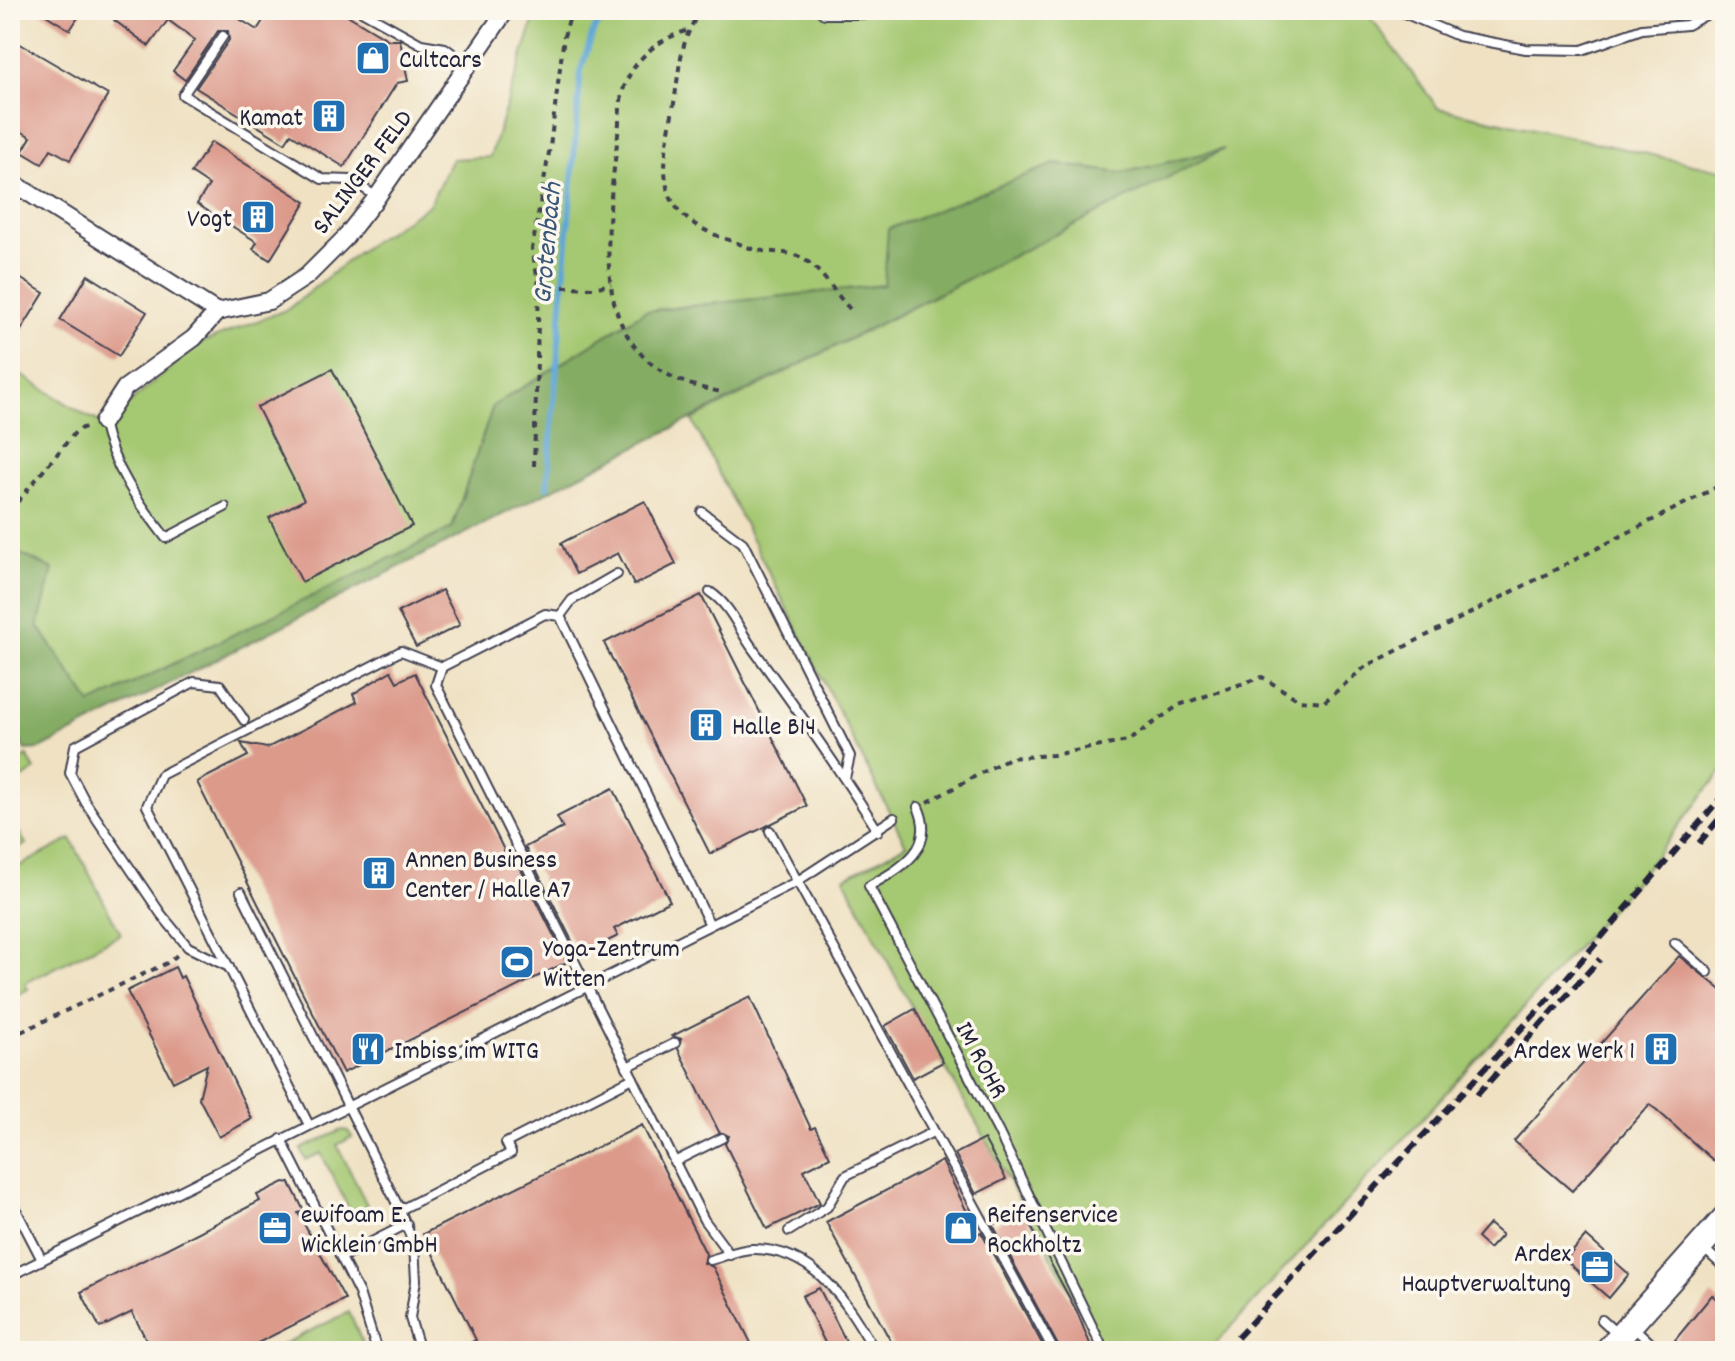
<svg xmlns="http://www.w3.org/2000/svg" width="1735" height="1361" viewBox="0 0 1735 1361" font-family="Dekko,sans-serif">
<rect width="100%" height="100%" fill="#fbf7ec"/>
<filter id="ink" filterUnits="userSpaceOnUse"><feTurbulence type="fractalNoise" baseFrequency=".0125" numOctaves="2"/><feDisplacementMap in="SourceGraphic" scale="16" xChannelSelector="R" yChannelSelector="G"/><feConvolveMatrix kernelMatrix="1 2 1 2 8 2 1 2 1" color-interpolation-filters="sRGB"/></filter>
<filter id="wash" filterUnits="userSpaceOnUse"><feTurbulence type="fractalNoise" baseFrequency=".006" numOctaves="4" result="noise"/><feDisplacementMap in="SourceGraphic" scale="32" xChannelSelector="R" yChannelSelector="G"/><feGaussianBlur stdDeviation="1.8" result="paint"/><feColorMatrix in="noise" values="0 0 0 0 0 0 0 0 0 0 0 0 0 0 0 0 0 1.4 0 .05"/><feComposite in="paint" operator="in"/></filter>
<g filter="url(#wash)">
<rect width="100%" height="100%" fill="#efe1c2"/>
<g fill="#a5c872" stroke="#647556" stroke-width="2">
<path d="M537,10h828l73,98 287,63v596l-87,111 -115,131 -314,342h-112l-17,-43 -170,-304 -66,-126 62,-33 -214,-425 528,-270 -98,23 -68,-9 -170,121 -239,26 -152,95 -41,122 -361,176 -53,-78 14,-57 -42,-20v-181l77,48 18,8 93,-80 90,-35 78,-63 63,-41 23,-46 38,-2z"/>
<path d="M27,756l8,14 -25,16v-20z"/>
<path d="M10,817l16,27 -16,10z"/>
<path d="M71,839l50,95 -96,49 3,6 -18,10v-128z"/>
<path d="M342,1130l6,1 4,6 -15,8 33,66 -16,8 -33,-66 -15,7 -5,-11z"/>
<path d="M349,1312l17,39h-97z"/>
</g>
<path fill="#84ac64" stroke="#536750" stroke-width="2" d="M1224,149l-1184,600 -15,1 -15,-26v-175l43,20 -15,57 53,78 361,-176 41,-122 152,-95 239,-26 4,-56 166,-65 68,9z"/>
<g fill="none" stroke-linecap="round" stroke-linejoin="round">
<path stroke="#5ea6d5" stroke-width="6" d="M547,487l34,-417 12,-38 15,-22"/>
</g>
<g id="blocks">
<g fill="#dc9a8b">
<path d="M38,10h45l-13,20z"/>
<path d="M122,10h103l32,20 13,-20h69l50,30h11l8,41 -11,2 -53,84 -53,-33 -6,9 -89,-55 33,-48 -1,-9h-10l-33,49 -12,-9 22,-31 -27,-20 -19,26 -35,-26z"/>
<path d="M10,38l98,57 -38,65 -19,-11 -9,15 -20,-12 9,-15 -21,-12z"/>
<path d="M211,142l95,60 -36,58 -17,-11 4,-7 -60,-38 12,-19 -18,-12z"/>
<path d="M10,272l34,21 -34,55z"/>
<path d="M88,275l59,37 -28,44 -59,-36z"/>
<path d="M332,369l80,157 -110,56 -33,-64 35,-18 -47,-93z"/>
<path d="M645,501l31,63 -42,21 -16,-32 -42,21 -15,-31z"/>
<path d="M442,590l18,35 -44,22 -18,-35z"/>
<path d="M701,595l106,211 -97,48 -106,-211z"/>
<path d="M391,671l6,11 18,-9 92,183 6,-2 54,108 -224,111 -146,-291 51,-26 -7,-13 26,5 90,-46 -4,-8z"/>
<path d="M613,788l57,113 -56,28 4,7 -39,19 -54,-108 38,-19 -6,-11z"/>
<path d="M1679,956l46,37v158l-10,11 -65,-58 -78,87 -58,-50z"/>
<path d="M175,967l5,11 3,-2 69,143 -33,18 -20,-39 8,-33 -34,17 -46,-91z"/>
<path d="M750,997l61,132 4,-2 15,30 -26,13 16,33 -53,26 -42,-85 4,-8 -10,-4 -41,-83 3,-10 -9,-3z"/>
<path d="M915,1009l28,53 -30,16 -28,-52z"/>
<path d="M642,1125l64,129 -2,9 9,4 42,84h-301l22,-11 -53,-106z"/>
<path d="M984,1139l22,40 -30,15 -21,-40z"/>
<path d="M942,1161l36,73 3,-2 65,119h-150l-70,-129z"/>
<path d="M284,1182l6,1 14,28 -6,2 47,86 -103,52h-90l-20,-39 -32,16 -19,-36 179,-91 -3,-6z"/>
<path d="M1022,1210l55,102 16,39h-32l-68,-126z"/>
<path d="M1489,1224l13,11 -13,14 -12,-11z"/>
<path d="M1586,1236l43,38 -20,24 -44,-38z"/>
<path d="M819,1288l32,63h-22l-27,-55z"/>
<path d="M1712,1295l13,12v27l-14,17h-45z"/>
</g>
</g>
</g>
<g filter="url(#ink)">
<use href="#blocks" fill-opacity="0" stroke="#413f4f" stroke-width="2"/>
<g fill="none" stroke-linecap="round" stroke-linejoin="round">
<g stroke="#413f4f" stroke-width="12">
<g id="lane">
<path d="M360,10l61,34 24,4 23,17"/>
<path d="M1397,10l61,26 68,13 56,1 60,-21 45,-4 28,-15"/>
<path d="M223,36l-40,59 139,84 29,1 26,17"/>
<path d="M103,422c10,45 35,80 63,116l59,-31"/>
<path d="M702,512l41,31 107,213 -5,22"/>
<path d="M710,592c21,14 28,36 43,57 44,60 86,119 125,182"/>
<path d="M560,616l12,-16 45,-26"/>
<path d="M918,807c19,42 -17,61 -49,79l129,245 106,220"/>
<path d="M770,831l284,520"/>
<path d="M241,892l159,318 111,-57 -5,-10 127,-65"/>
<path d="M710,925l-150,-309 -15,-2 -103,53 -6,18 268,535 26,35"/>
<path d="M1675,943l33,29"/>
<path d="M229,967l-41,-20 -27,-33 -75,-111 -16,-30 5,-27 119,-64 26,3 24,35"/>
<path d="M627,1067l48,-24"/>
<path d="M309,1125l-162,-319 14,-31 240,-124 41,16"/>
<path d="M281,1139l78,154 18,58"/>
<path d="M674,1162l48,-24"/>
<path d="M10,1198l32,62"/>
<path d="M400,1210l14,35 2,35 -6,38 10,33"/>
<path d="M789,1231l38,-24 18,-31 88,-44"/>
<path d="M1701,1246l21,19"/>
<path d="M342,1257l65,-33"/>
<path d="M710,1260c13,-3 29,-11 42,-11 63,-1 95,54 123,102"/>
<path d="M10,1276l786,-394 98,-64"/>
<path d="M1602,1320l34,31"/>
<path d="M1631,1325l28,26"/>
</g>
</g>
<g stroke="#413f4f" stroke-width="20">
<g id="street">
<path d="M825,10h38"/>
<path d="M10,181l207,131 52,-11 38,-25 37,-37 33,-42 129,-187"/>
<path d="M103,422l22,-34 69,-50 23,-26"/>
</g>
</g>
<g stroke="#413f4f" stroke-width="28">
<path id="secondary" d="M1607,1351l118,-133"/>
</g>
<g stroke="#413f4f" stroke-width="4" stroke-dasharray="6 6" stroke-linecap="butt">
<path d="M701,10c-23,33 -21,60 -28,99 -13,67 -19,106 56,131 9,3 19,8 29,10 13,3 30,1 42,7 20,10 35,37 51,53"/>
<path d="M686,31c-24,7 -48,24 -59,49 -8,16 -7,36 -9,54 -6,57 -22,147 8,199 20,37 56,52 95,59"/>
<path d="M539,286l54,2 18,-4"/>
<path d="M534,466l5,-180 -7,-37 18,-102 14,-111 8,-26"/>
<path d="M10,511l67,-81 12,-4"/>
<path d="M928,802l81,-44 44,-3 75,-14 51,-36 83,-28 37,23 25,2 41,-35 360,-184"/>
<path d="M10,1037l157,-74 13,-10"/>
</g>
<use href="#lane" stroke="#fff" stroke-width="8"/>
<use href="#street" stroke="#fff" stroke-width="16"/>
<use href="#secondary" stroke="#fff" stroke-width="24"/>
<g stroke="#22223b" stroke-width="6" stroke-dasharray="12 6" stroke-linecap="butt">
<path d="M1699,843l26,-31"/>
<path d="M1477,1095l123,-136"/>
<path d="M1225,1351l320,-348 180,-210"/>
</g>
</g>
</g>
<defs>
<g id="shop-square" transform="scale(1.8)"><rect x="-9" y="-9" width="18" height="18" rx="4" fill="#1f6fb2" stroke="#fbf7ec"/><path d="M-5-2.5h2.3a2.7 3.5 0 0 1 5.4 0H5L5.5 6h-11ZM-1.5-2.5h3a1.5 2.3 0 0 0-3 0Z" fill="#fff"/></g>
<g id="building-square" transform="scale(1.8)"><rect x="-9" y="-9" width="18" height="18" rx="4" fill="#1f6fb2" stroke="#fbf7ec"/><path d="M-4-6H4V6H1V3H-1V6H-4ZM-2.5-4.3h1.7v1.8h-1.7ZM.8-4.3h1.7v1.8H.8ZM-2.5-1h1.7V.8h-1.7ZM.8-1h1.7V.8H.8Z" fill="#fff"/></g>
<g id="stadium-square" transform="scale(1.8)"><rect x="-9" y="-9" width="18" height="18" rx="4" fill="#1f6fb2" stroke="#fbf7ec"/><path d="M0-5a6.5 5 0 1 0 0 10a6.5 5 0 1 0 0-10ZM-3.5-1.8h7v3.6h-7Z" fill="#fff"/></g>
<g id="restaurant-square" transform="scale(1.8)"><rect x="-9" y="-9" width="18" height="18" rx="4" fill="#1f6fb2" stroke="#fbf7ec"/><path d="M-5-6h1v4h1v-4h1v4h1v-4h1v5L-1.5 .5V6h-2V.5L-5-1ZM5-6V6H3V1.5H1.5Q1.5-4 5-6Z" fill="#fff"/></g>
<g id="office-square" transform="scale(1.8)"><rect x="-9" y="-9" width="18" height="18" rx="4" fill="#1f6fb2" stroke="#fbf7ec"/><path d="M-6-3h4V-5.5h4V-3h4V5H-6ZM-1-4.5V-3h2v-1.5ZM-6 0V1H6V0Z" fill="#fff"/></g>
</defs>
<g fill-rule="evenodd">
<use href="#shop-square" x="373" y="58"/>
<use href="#building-square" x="329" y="116"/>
<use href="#building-square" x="258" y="217"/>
<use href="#building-square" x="706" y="725"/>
<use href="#building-square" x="379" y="873"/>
<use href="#stadium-square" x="517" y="962"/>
<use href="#restaurant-square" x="368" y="1049"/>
<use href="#building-square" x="1661" y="1049"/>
<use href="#office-square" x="275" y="1228"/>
<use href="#shop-square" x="961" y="1228"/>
<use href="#office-square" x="1597" y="1267"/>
</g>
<g text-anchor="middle" stroke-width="7" stroke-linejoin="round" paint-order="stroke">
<g font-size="26" fill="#22223b" stroke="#fbf7ec" text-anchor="start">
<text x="399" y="67">Cultcars</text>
<text x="303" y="125" text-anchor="end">Kamat</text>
<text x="232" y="226" text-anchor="end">Vogt</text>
<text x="732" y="734">Halle B14</text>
<text x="405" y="867">Annen Business<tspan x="405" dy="30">Center / Halle A7</tspan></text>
<text x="543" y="956">Yoga-Zentrum<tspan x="543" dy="30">Witten</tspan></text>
<text x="394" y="1058">Imbiss im WITG</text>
<text x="1635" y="1058" text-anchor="end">Ardex Werk 1</text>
<text x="301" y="1222">ewifoam E.<tspan x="301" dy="30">Wicklein GmbH</tspan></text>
<text x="987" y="1222">Reifenservice<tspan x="987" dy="30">Rockholtz</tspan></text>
<text x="1571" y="1261" text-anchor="end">Ardex<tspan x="1571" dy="30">Hauptverwaltung</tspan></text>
</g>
<g font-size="26" fill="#22223b" stroke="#fbf7ec">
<text transform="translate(361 171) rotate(-53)" y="9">SALINGER FELD</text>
<text transform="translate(983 1059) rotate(62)" y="9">IM ROHR</text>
</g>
<g font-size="28" font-style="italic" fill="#3a5779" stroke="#fbf7ec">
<text transform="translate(545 243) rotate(-85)" y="10">Grotenbach</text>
</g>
</g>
<rect width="1735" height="1361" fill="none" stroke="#fbf7ec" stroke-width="40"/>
</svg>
